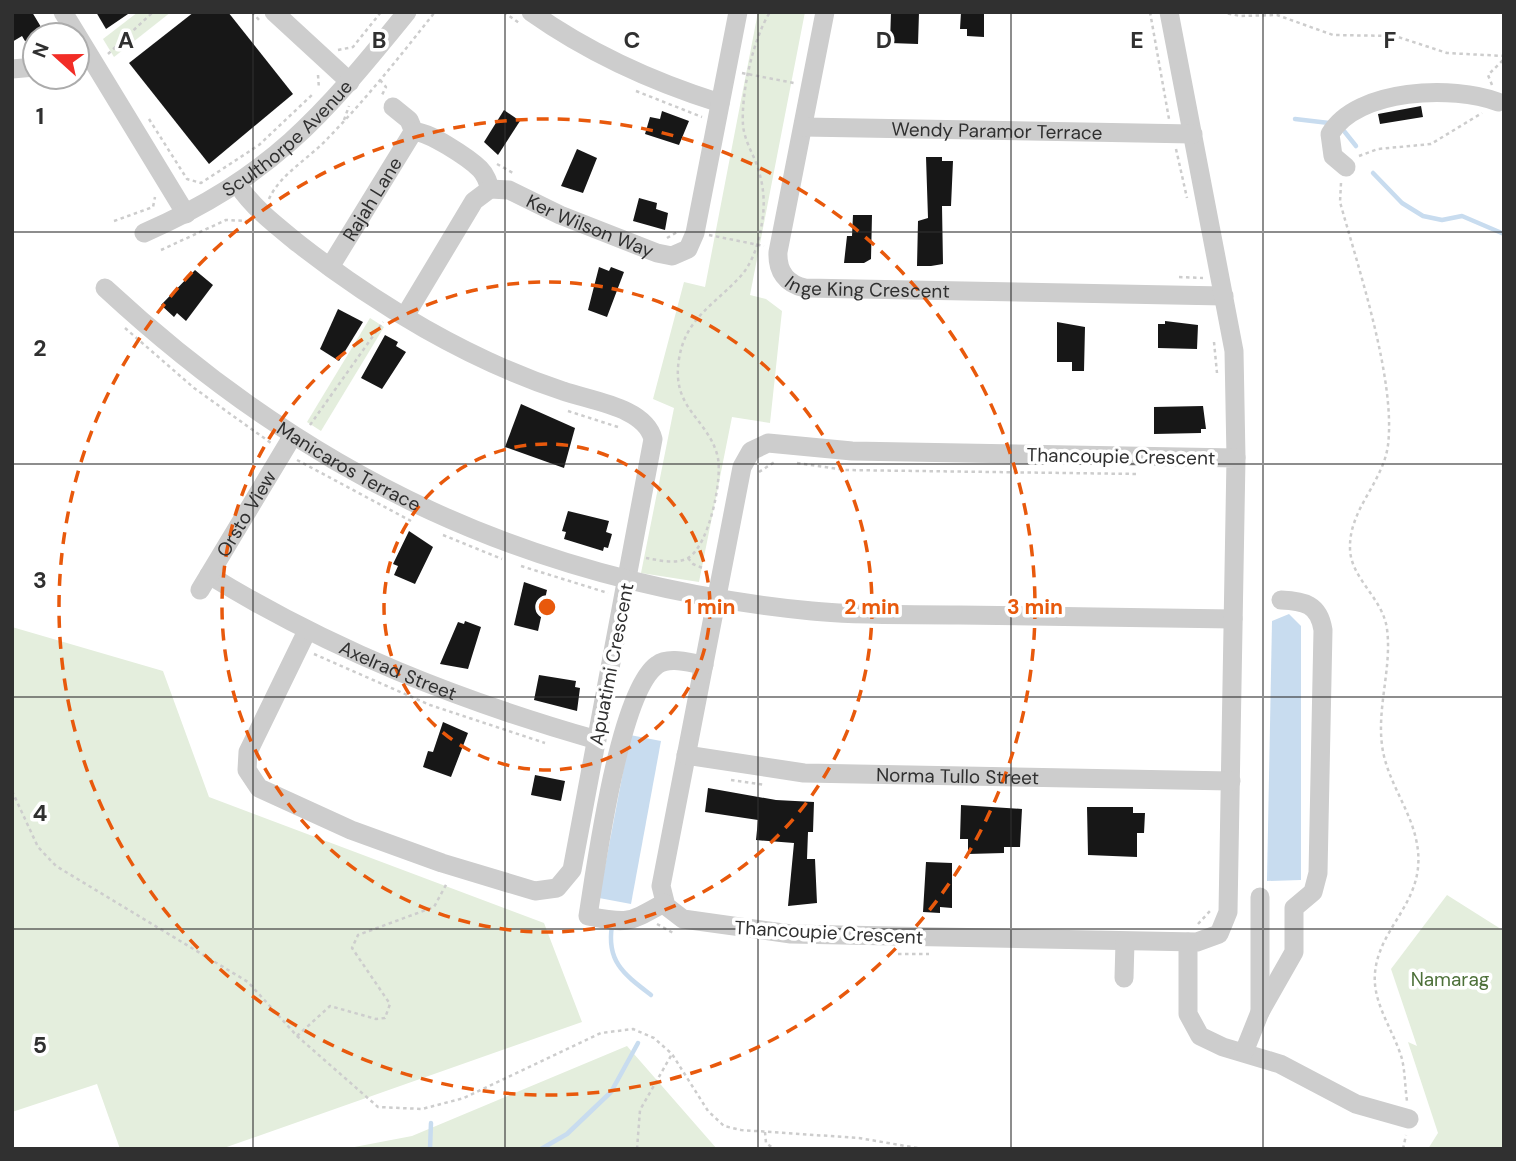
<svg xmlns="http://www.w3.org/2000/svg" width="1516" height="1161" viewBox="0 0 1516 1161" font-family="'DM Sans',sans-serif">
<rect width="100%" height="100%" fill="#fff"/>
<g fill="#e4eedd">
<path d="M138,12h33l-57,45 -11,-18z"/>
<path d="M758,12h47l-55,283 16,4 16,12 -12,112 -38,-6 -33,165 -58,-9 33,-165 -21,-9 31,-117 21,5z"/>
<path d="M370,318l14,9 -63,104 -14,-9z"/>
<path d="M12,627l151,44 46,126 335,126 38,99 -361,127h-101l-23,-65 -85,28z"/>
<path d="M1447,895l57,36v218h-76l10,-16 -30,-91 9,4 -26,-77z"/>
<path d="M627,1046l90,103h-373l68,-13z"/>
</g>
<g fill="#c8dcef">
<path d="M1289,614l12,12v254l-34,1 5,-260z"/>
<path d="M630,735l31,6 -30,163 -32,-6z"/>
</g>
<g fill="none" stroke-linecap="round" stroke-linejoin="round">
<g stroke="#c8dcef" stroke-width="4.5">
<path d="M1295,119l34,4"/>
<path d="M1344,131l12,15"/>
<path d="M1373,173l29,30 21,13 19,4 20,-4 42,18"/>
<path d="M612,926c-6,36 13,49 39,69"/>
<path d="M430,1149l1,-26"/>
<path d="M541,1149l26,-15 44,-42 27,-49"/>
</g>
</g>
<g fill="#171717">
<path d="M12,12h20l12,20 -12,7 -7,2 -3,-5 -10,6z"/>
<path d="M96,12h35l-25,17z"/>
<path d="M194,12h34l65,82 -84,70 -80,-101z"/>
<path d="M891,12h28l-1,32 -28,-1z"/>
<path d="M961,12h23v25l-17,-1v-7h-7z"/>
<path d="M1421,106l2,11 -43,7 -2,-10z"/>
<path d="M504,110l16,11 -22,34 -14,-13z"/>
<path d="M662,111l27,10 -10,24 -34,-11 5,-17 10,2z"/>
<path d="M577,149l20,9 -14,35 -22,-7z"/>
<path d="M926,157h16v4h11l-2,45h-9l1,58 -12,2h-14l1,-45 10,-3z"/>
<path d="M639,198l18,5 -1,6 12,4 -3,17 -32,-9z"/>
<path d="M853,215h19l-1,44 -7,4h-20l3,-27h5z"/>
<path d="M599,267l10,4 2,-4 13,5 -17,45 -19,-7z"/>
<path d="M195,270l18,15 -27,36 -9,-8 -3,4 -13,-12z"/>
<path d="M338,309l25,13 -24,39 -19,-12z"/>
<path d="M1165,321l33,4 -1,24 -39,-1v-24h7z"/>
<path d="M1057,322l28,5 -1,44h-12v-9h-15z"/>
<path d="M385,335l13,7 -2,4 10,6 -24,37 -21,-11z"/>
<path d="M521,404l54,24 -11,40 -59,-21z"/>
<path d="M1203,406l3,23h-5v4l-47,1v-27z"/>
<path d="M568,511l41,10 -3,11 6,2 -4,14 -4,-1 -1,4 -39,-12 2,-7 -4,-1z"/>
<path d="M409,531l24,16 -18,37 -21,-9 4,-9 -5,-2z"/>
<path d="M524,582l23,8 -9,41 -24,-6z"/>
<path d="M465,621l16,6 -13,42 -28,-5 18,-42 6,2z"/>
<path d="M539,675l37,6 -1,6 5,1 -3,23 -43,-11z"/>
<path d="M443,722l25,11 -17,44 -28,-10 5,-16 5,1z"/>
<path d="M535,775l30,6 -4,20 -30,-6z"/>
<path d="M708,788l68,12 38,2 -1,30h-5l-1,27h8l2,44 -29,3 6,-63 -38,-3 2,-20 -53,-8z"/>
<path d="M961,805l61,4 -2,38h-16v6l-36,1v-15h-8z"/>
<path d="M1087,807h46v6h12l-1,20h-7v24l-49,-2z"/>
<path d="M926,862l26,1v45l-12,-1v6l-17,-1z"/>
</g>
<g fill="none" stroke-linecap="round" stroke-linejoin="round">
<g stroke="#cdcdcd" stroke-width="2.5" stroke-dasharray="3.5 3.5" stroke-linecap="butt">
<path d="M252,12l8,9"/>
<path d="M504,12l15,11"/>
<path d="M1150,12l19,107"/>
<path d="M1221,12l19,4 37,-1 56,20 62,1 52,17 57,3"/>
<path d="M338,50l15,-3 28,-35"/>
<path d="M108,54l45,-42"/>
<path d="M742,73l52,10"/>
<path d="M318,75l1,14"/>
<path d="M47,79l11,-2"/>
<path d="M380,80l6,7 -4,8"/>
<path d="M1492,85l-4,-10 16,-16"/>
<path d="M636,91l66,26"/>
<path d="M149,119l38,60 14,4 58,-38 55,-52"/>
<path d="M344,120l5,-14"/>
<path d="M1176,149l11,49"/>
<path d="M1359,156l19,-7 53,-5 51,-31"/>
<path d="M497,164l16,9"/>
<path d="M1341,183l-1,19c18,65 56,178 48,243 -5,38 -39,64 -38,103 0,30 33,50 37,81 5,38 -10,78 -5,116 4,34 27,62 34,94 14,61 -37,85 -41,134 -3,30 19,58 27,86 3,13 3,28 5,42"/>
<path d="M269,199c11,-25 41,-41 60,-62 38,-39 72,-82 106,-125"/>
<path d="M114,221l39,-14 2,-10"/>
<path d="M709,235l55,11"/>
<path d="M667,238l12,-7"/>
<path d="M161,250l65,-30 22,1"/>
<path d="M1179,277l24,1"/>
<path d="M125,328l69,60 77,55"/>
<path d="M1214,342l3,31"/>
<path d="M568,411l53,17"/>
<path d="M310,425l73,-103"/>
<path d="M297,460l114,61"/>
<path d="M797,463l48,7 294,4"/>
<path d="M759,472l17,-11"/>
<path d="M443,535l59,24"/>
<path d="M646,558c13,2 29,7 42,0 21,-12 36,-82 29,-104 -11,-37 -46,-46 -38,-95 6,-39 33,-53 58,-79 14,-13 21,-34 24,-52 5,-24 3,-45 -6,-68 -5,-11 -11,-23 -12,-35 -2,-32 10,-86 27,-113"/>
<path d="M688,558l5,6 12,5"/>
<path d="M521,566l87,27"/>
<path d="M314,654l116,51 115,38"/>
<path d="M731,780l34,5"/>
<path d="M12,791l26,56 18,19 192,116 49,54 81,71 44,2 42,-11 137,-65 32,-4 21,9 18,16 36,57 16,15 17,4 118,8 64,11"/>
<path d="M657,924l18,10"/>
<path d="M1198,924l12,-13"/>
<path d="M898,954h31"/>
<path d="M297,1036l33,-30 46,13 9,-1 5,-14 -38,-56 6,-13 76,-28 13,-24"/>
<path d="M765,1132l1,11 8,6"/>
<path d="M637,1149l3,-39 32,-56"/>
<path d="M1403,1149l3,-14"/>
</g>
<g stroke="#cdcdcd" stroke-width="19">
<path d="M63,12l123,202"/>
<path d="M274,12l76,70"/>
<path d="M531,12c58,41 122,70 189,91"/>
<path id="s1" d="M825,12l-47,240c-1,19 8,32 27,36l419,8"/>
<path d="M1169,12l65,339 2,107"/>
<path d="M12,69l23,-2"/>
<path d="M393,107l16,13 5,12"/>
<path id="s2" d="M803,127l390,7"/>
<path d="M1346,167l-13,-11 -3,-22c27,-46 124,-49 168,-32"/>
<path d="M238,185c16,24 39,41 61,59 78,61 170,116 264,147 28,10 82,16 90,48l-81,431 -15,18 -22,3 -93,-28 -91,-33 -92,-42 -12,-18 1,-18 59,-121"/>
<path id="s3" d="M144,233c127,-56 177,-115 263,-221"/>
<path id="s4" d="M330,267l83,-135c13,-3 57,27 67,37 6,6 8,13 10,20"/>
<path id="s5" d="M105,288c205,190 428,296 707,323 49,5 98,3 147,4 91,1 183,3 274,4"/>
<path id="s6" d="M405,316l69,-115 16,-12 19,1 51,25 97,38 15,3 16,-7 7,-16 43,-221"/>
<path d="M768,443l84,8 384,7 -8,454 -9,22 -22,8 -406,-8 -108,-15 -17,-13 -5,-20 81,-419 9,-16z"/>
<path id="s7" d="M209,575c122,75 251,126 388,165"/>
<path id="s8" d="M200,590l92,-153"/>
<path id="s9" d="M686,755l118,18 427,8"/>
<path d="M664,903c-36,20 -35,21 -76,13 8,-49 31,-224 69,-251 12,-9 33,-2 47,0"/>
<path d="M1188,942v72l12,22 23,11 57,17 76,40 53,15"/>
<path d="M1124,978l1,-36"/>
<path d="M1260,1012l34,-60v-44l19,-16 5,-19 5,-243c-4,-26 -19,-29 -42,-30"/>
<path d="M1244,1052l16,-40v-115"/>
</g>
</g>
<path fill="none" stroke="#303030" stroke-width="2" stroke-opacity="0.55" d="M253,12v1137M505,12v1137M758,12v1137M1011,12v1137M1263,12v1137M12,232h1492M12,464h1492M12,697h1492M12,929h1492"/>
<g fill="none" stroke="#e8590c" stroke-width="3.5" stroke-dasharray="12 9">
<circle cx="547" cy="607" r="163"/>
<circle cx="547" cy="607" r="325"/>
<circle cx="547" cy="607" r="488"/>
</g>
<g text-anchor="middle" stroke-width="7" stroke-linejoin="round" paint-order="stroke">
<g font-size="19" fill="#303030" stroke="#fff">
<text dy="7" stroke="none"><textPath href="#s2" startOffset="194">Wendy Paramor Terrace</textPath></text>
<text dy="7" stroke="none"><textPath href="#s3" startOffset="173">Sculthorpe Avenue</textPath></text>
<text dy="7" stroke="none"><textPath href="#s4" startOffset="80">Rajah Lane</textPath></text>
<text dy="7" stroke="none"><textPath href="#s6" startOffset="262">Ker Wilson Way</textPath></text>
<text dy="7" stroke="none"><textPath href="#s1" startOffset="357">Inge King Crescent</textPath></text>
<text transform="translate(1121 456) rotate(1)" y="7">Thancoupie Crescent</text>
<text dy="7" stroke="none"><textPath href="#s5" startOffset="303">Manicaros Terrace</textPath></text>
<text dy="7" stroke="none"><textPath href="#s8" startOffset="89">Orsto View</textPath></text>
<text transform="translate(611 664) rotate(-79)" y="7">Apuatimi Crescent</text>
<text dy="7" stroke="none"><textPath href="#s7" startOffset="212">Axelrad Street</textPath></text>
<text dy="7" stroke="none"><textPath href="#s9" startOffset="273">Norma Tullo Street</textPath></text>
<text transform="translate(829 932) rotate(3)" y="7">Thancoupie Crescent</text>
</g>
<g font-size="19" fill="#4d7039" stroke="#fff">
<text x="1450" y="986">Namarag</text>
</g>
</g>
<g font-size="23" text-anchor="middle" font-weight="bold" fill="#303030" stroke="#fff" stroke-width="7" stroke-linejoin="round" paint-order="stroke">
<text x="126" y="48">A</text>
<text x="379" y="48">B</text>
<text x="632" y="48">C</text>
<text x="884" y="48">D</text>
<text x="1137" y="48">E</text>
<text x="1390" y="48">F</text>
<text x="40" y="124">1</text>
<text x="40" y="356">2</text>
<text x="40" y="588">3</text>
<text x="40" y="821">4</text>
<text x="40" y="1053">5</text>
</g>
<circle cx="547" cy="607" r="10" fill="#e8590c" stroke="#fff" stroke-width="3.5"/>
<g font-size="21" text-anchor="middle" font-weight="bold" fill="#e8590c" stroke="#fff" stroke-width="7" stroke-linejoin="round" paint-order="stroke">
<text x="710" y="614">1 min</text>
<text x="872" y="614">2 min</text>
<text x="1035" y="614">3 min</text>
</g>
<rect width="1516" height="1161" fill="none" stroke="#303030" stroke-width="28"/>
<g transform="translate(56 56) rotate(291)"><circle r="33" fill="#ffffff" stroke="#acacac" stroke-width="2"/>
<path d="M0-5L12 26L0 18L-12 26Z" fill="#f22d26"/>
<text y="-10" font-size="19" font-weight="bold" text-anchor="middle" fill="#303030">N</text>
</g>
</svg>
